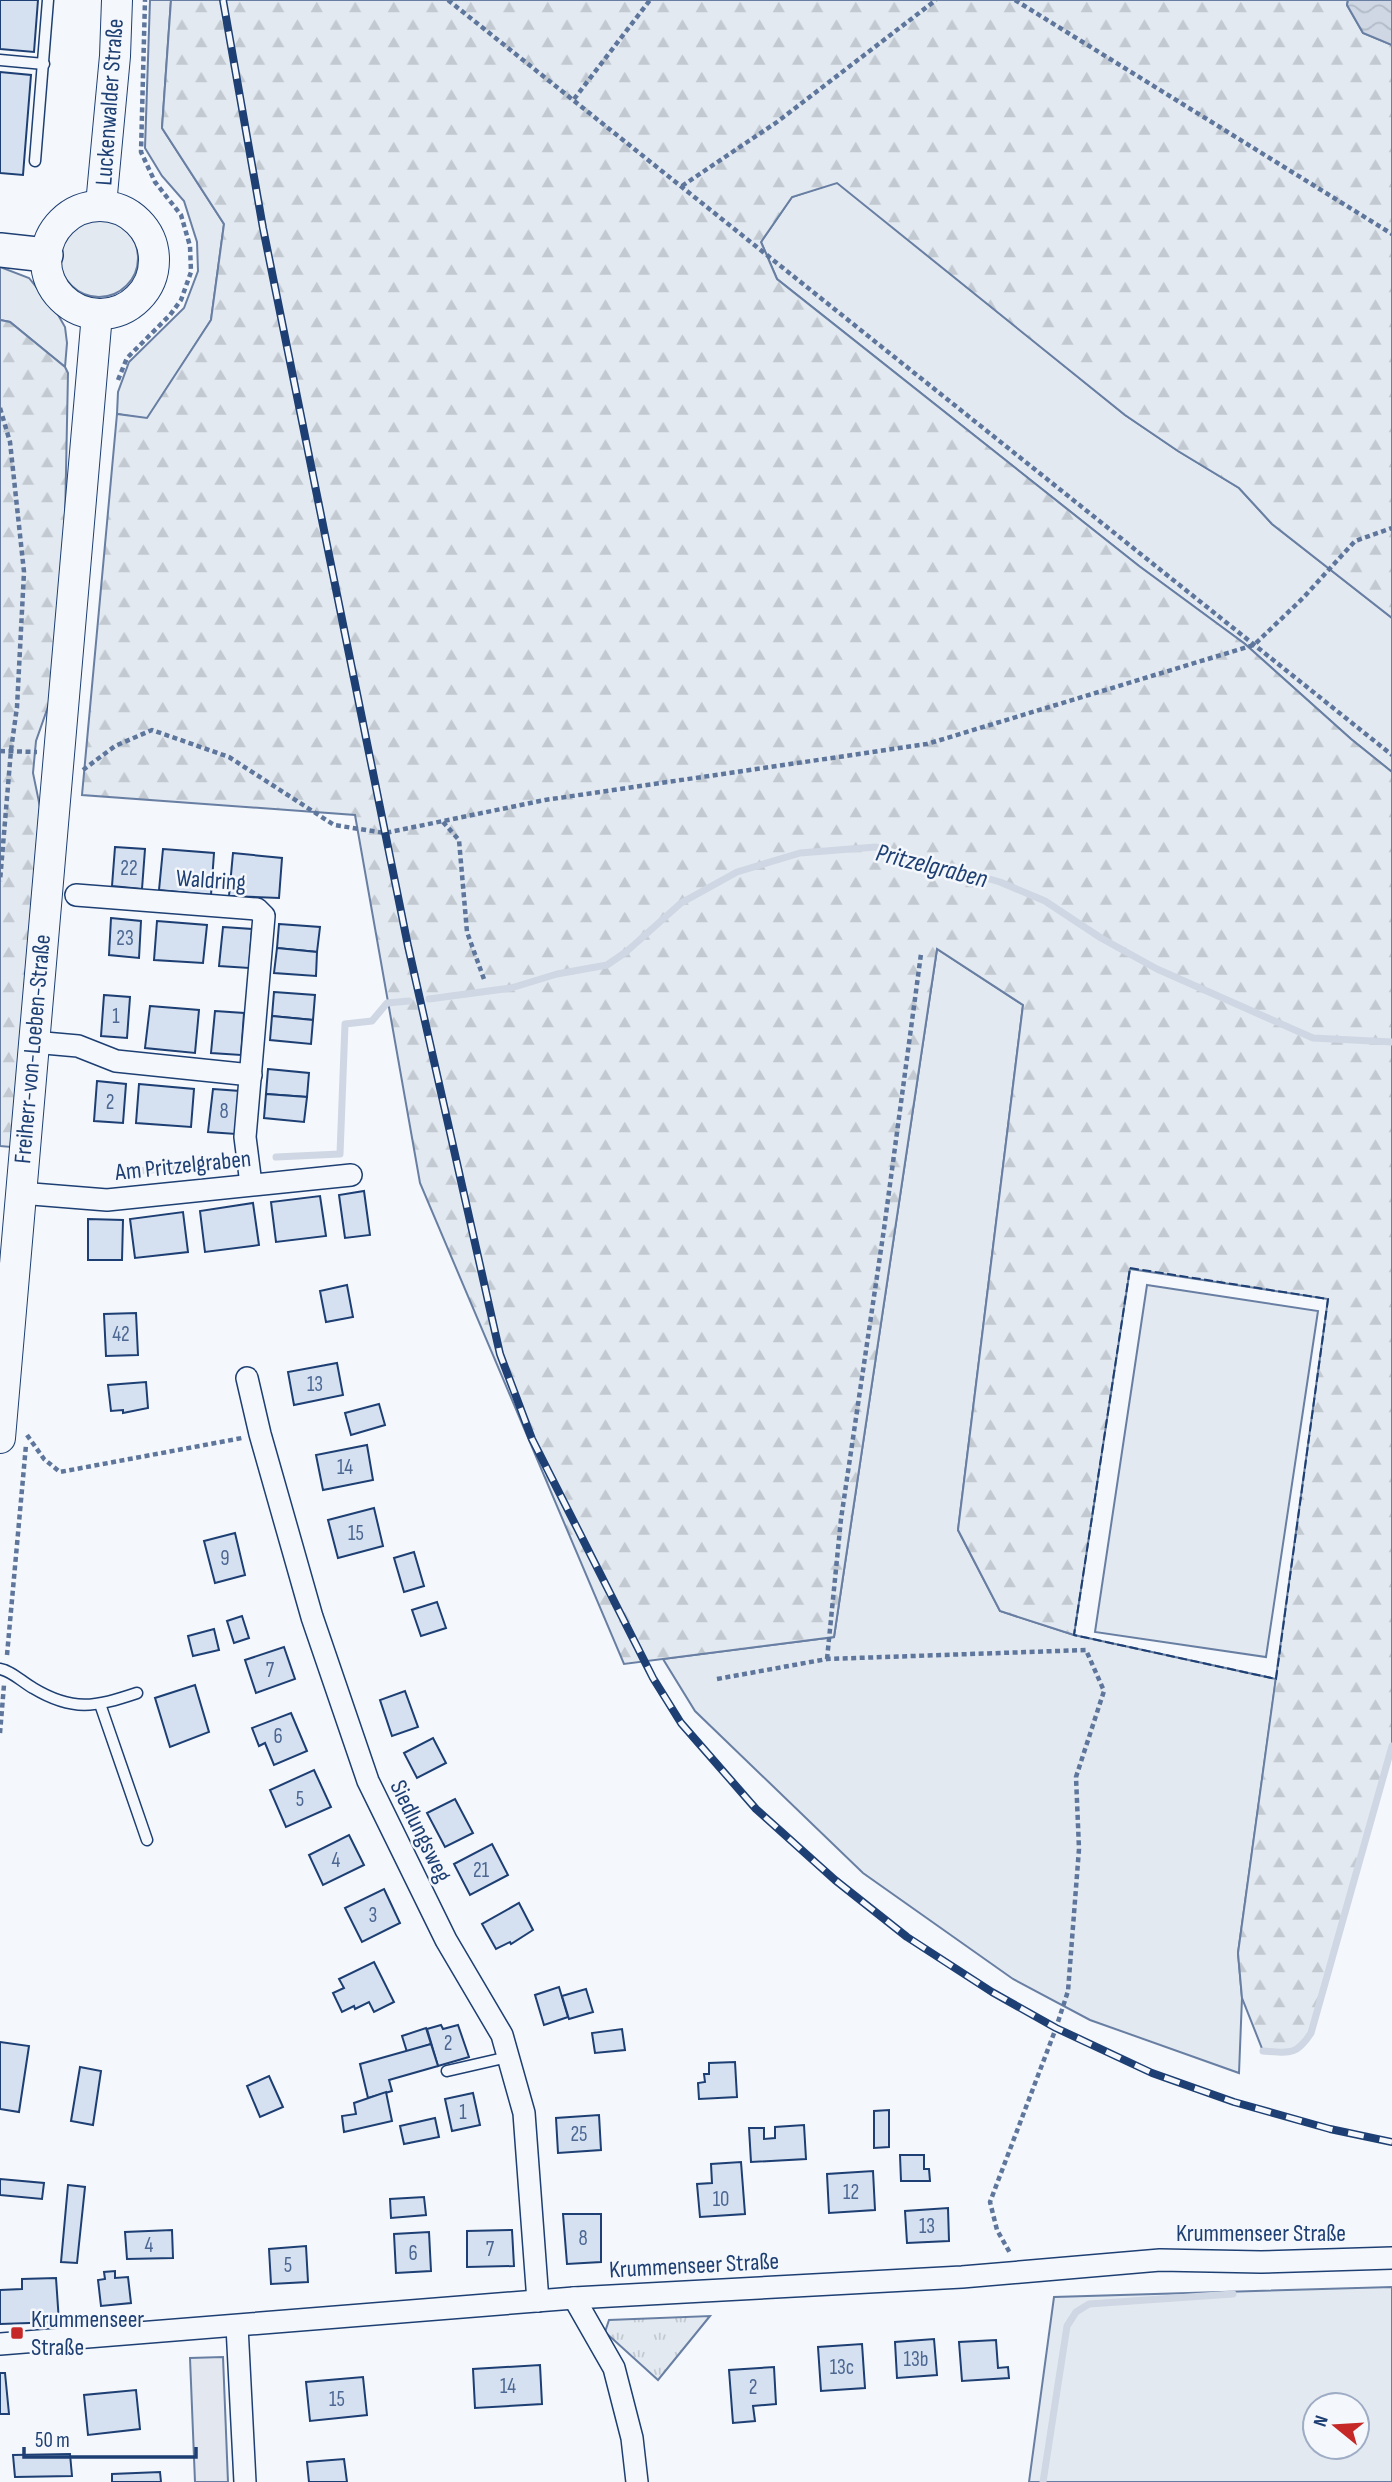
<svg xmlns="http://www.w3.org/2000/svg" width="1392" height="2482" viewBox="0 0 1392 2482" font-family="'Sofia Sans Condensed',sans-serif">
<defs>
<pattern id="forest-firs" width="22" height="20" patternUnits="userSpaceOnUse" patternTransform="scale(1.75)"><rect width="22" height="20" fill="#e3e9f0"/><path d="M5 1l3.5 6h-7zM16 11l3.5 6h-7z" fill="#c2c9d1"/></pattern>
<pattern id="park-tufts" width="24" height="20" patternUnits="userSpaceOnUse" patternTransform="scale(1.75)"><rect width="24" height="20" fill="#e3e9f0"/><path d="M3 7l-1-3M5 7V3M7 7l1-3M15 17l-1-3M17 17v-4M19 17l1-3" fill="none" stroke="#c2c9d1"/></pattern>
<pattern id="water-waves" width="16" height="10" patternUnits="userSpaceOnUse" patternTransform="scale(1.75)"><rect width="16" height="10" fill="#cfd7e4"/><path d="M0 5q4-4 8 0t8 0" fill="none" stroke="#b1bac7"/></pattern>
</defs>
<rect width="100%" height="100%" fill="#f4f7fb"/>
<g fill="#e3e9f0" stroke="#687fa3" stroke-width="2" fill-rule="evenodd">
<path d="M150,0h21l-9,128 62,96 -13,96 -64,99 -30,-5 1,-22 11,-30 55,-54 14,-37 -1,-29 -13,-41 -22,-25 -17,-28z"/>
<path d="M837,182l288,233 53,36 61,37 33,36 120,94v154l-41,-33 -106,-95 -106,-78 -362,-287 -16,-37 31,-45z"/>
<circle cx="99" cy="258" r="39"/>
<path d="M0,267l29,11 28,35 8,14 2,16 -2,24 -55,-45 -10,-2z"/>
<path d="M937,949l86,56 -65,525 42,81 74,24 202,44 -38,274 4,45 -3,75 -149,-53 -77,-41 -150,-106 -168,-162 -32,-52 171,-22z"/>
<path d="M1147,1285l171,26 -52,346 -171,-25z"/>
<path d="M1392,2287v195h-363l25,-185zM1315,2405h42v42h-42z"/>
</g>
<g fill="url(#forest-firs)" stroke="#687fa3" stroke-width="2">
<path d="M171,0h1177l-1,5 16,28 29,12v573l-120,-94 -33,-36 -61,-37 -53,-36 -288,-232 -45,14 -31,45 16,37 362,287 106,78 106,95 41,33v974l-81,287c-15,23 -22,20 -48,18l-21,-53 -4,-45 90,-654 -198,-30 -56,366 -74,-24 -42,-81 65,-525 -86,-56 -103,688 -210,27 -204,-481 -65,-368 -273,-20 35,-381 30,4 64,-98 13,-96 -62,-96z"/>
<path d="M0,320l10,2 55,45 3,6 -3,148 -15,180 -14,40 -3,32 7,34 -29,340 -11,-1z"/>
</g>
<path fill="url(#park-tufts)" stroke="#687fa3" stroke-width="2" d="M710,2316l-52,64 -53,-48 4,-12z"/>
<path fill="#e3e8f0" stroke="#687fa3" stroke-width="2" d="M223,2357l5,125h-33l-5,-124z"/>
<path fill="url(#water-waves)" stroke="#687fa3" stroke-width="2" d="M1348,0h44v45l-29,-12 -16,-28z"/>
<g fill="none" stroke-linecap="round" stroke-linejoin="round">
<g stroke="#cfd7e4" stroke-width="7">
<path d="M429,999l82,-11 46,-14 50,-9 19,-13 55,-49 56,-31 63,-19 76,-6 124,35 45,19 56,37 56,31 156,69 79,4"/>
<path d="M276,1157l64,-3 5,-130 27,-3 15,-18 22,-2"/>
<path d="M120,1173l100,-10"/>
<path d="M1263,2051c26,2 33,5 48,-18l81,-287"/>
<path d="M1043,2482l24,-156 9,-14 13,-8 144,-10"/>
</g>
</g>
<g fill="#d5e0f0" stroke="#1d3f73" stroke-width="2">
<path d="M0,0h38l-4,52 -34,-3z"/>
<path d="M0,72l31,3 -8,100 -23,-2z"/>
<path d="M115,847l30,2 -3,40 -30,-3z"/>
<path d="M163,849l51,4 -3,42 -52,-5z"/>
<path d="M233,853l49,5 -3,40 -50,-2z"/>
<path d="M111,918l30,3 -2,37 -30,-3z"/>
<path d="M157,921l50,4 -4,38 -49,-3z"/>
<path d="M279,924l41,3 -3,25 -40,-4z"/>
<path d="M223,927l29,2 -3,39 -30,-2z"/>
<path d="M277,948l40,4 -1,24 -42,-3z"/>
<path d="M274,992l41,3 -2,25 -41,-4z"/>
<path d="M104,995l26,2 -3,41 -26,-2z"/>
<path d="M150,1006l49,4 -4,43 -50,-5z"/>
<path d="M215,1011l29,2 -3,42 -30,-2z"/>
<path d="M272,1016l41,4 -2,24 -41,-4z"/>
<path d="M268,1069l41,4 -2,24 -41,-3z"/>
<path d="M97,1081l29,3 -3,39 -29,-2z"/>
<path d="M139,1084l55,5 -3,38 -55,-4z"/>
<path d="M213,1089l27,2 -4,43 -28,-2z"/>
<path d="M266,1094l41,3 -3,25 -40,-4z"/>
<path d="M364,1191l6,44 -25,3 -6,-43z"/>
<path d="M320,1196l6,40 -50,6 -5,-40z"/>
<path d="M253,1203l6,42 -54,7 -5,-41z"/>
<path d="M183,1212l5,40 -53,6 -5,-39z"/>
<path d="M88,1219l35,1 -1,40h-34z"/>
<path d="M347,1285l6,32 -27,5 -6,-31z"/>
<path d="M136,1313l2,42 -32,1 -2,-42z"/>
<path d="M337,1363l6,32 -49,10 -6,-33z"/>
<path d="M146,1382l2,26 -25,5v-3l-12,1 -3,-26z"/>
<path d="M379,1404l6,21 -34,10 -6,-22z"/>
<path d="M367,1445l6,35 -50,10 -7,-35z"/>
<path d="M374,1508l9,38 -45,12 -10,-38z"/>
<path d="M235,1533l10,42 -30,8 -11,-42z"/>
<path d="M414,1552l10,34 -20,6 -10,-34z"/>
<path d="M437,1602l9,26 -25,8 -9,-26z"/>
<path d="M242,1616l7,22 -15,5 -7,-22z"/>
<path d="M214,1629l5,21 -26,6 -5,-20z"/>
<path d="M284,1647l11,32 -39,14 -11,-33z"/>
<path d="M195,1685l14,47 -39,15 -15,-49z"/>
<path d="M405,1691l13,36 -26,9 -12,-36z"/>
<path d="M291,1713l16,38 -33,14 -9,-22 -6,3 -7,-18z"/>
<path d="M433,1738l13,25 -29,15 -13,-25z"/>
<path d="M314,1770l17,37 -45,20 -16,-37z"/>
<path d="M455,1799l18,34 -28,14 -18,-34z"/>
<path d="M349,1835l15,30 -41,20 -14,-30z"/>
<path d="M492,1844l16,31 -38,20 -16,-31z"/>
<path d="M384,1889l16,34 -38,19 -17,-34z"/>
<path d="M519,1903l14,27 -22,14 -1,-2 -14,7 -14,-25z"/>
<path d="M374,1962l20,40 -20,10 -5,-10 -14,7 -1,-3 -12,6 -9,-19 11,-5 -5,-9z"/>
<path d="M559,1987l9,30 -24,8 -9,-30z"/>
<path d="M586,1989l7,23 -24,7 -7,-23z"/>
<path d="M441,2025l2,4 15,-4 11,32 -31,9 -11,-37z"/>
<path d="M426,2028l5,16 -24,8 -5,-16z"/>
<path d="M622,2029l3,21 -30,3 -3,-20z"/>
<path d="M0,2042l29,4 -10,66 -19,-3z"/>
<path d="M431,2044l7,22 -49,14 3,11 -24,7 -8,-34z"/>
<path d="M735,2062l2,35 -38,2 -1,-16 7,-1 -1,-8h5v-11z"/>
<path d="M80,2067l21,4 -8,54 -22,-4z"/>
<path d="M269,2076l14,31 -23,10 -13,-31z"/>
<path d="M386,2092l6,29 -48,11 -2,-16 14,-2 -2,-11z"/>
<path d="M473,2093l7,32 -28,6 -7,-32z"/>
<path d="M889,2110v37l-15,1v-37z"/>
<path d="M599,2115l2,35 -43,3 -2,-35z"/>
<path d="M435,2118l4,19 -35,7 -4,-18z"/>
<path d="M804,2125l2,34 -55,3 -2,-34h15v11l11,-1v-11z"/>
<path d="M900,2155h24v14h5l1,12h-29z"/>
<path d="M741,2162l4,52 -45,3 -3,-33 15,-1 -1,-19z"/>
<path d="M873,2171l2,39 -46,3 -2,-39z"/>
<path d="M0,2179l44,4 -2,16 -42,-4z"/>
<path d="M68,2185l17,2 -8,76 -16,-1z"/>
<path d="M424,2197l2,18 -35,3 -1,-19z"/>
<path d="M948,2208l1,33 -42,2 -2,-32z"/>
<path d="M563,2214h38v48l-34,2z"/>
<path d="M172,2230l1,28 -46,1 -2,-27z"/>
<path d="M512,2230l2,36 -47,1v-36z"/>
<path d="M429,2232l2,39 -35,2 -2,-39z"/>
<path d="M306,2246l2,36 -37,2 -2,-35z"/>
<path d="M115,2271v7l13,-1 3,26 -30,3 -3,-26 7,-1 -1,-7z"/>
<path d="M56,2278l3,44 -59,2v-34l22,-1v-10z"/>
<path d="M934,2339l3,36 -40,3 -2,-36z"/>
<path d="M996,2340l2,28 10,-1 1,11 -47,3 -3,-39z"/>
<path d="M862,2344l3,44 -44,3 -3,-44z"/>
<path d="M540,2365l2,39 -67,4 -2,-39z"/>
<path d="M774,2367l2,37 -23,2 2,15 -22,2 -4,-53z"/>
<path d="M0,2373h5l4,41h-9z"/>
<path d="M363,2377l4,38 -57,6 -4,-39z"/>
<path d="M136,2390l4,39 -52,6 -4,-40z"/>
<path d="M70,2454l2,22 -57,1 -2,-22z"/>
<path d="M344,2459l3,23h-38l-2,-20z"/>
<path d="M160,2472l1,10h-49v-8z"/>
</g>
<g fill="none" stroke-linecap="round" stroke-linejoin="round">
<g stroke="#1d3f73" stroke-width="13">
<g id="service">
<path d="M0,60l44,4"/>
<path d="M35,161l13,-161"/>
<path d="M0,1669c12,2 22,13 33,19 40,24 62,19 104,5"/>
<path d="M100,1704l47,136"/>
<path d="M447,2071l61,-14"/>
</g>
</g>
<g stroke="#1d3f73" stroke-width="24">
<g id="minor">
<path d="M76,895l181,14 7,7 -19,221 6,47"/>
<path d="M33,1042l45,4 38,15 135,14"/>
<path d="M20,1193l87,7 244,-25"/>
<path d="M247,1378l13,56 52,183 56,164 78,159 56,95 22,78 14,188"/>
<path d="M574,2298l40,70 18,70 5,44"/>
<path d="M237,2326l8,156"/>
<path d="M0,2344l574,-46 388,-21 198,-17 101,2 131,-4"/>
</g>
</g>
<g stroke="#1d3f73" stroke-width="32">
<g id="secondary">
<path d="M101,205l14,-149 2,-56"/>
<circle cx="100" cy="260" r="54"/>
<path d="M0,1438l97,-1124"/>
</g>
</g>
<g stroke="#1d3f73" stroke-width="36">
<path id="primary" d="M0,250l46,5"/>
</g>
<g stroke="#5e769c" stroke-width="4.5" stroke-dasharray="5 3.5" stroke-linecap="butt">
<path d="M448,0l944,755"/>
<path d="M1015,0l377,234"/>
<path d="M574,99l76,-99"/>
<path d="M682,186l95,-64 159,-122"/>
<path d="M118,380l9,-22 43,-43 11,-15 10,-28 -1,-26 -9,-31 -26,-33 -14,-30 4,-152"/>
<path d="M0,408l10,34 14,130 -7,135 -6,43 -11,131"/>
<path d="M0,751l37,1"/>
<path d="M83,770l32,-24 37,-16 77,27 105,68 51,8 160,-33 382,-56 327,-99 49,-47 52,-57 37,-13"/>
<path d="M443,822l16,18 8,92 18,50"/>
<path d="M27,1435l17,24 16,13 182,-34"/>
<path d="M7,1655l19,-210"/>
<path d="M827,1659l14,-140 43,-290 37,-275"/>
<path d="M717,1679l110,-20 259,-9 18,41 -28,86 3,72 -11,142 -12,37 -66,174 7,28 13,23"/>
<path d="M0,1733l4,-48"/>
</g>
<use href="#service" stroke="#f4f7fb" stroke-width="10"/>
<use href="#minor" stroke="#f4f7fb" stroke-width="21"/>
<use href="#secondary" stroke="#f4f7fb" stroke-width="30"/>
<use href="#primary" stroke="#f4f7fb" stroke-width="33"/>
<g stroke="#1d3f73" stroke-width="8">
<path id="rail" d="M223,0l40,228 145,718 92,408 32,85 121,239 28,45 75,86 79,71 72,57 85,55 64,36 96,45 82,29 96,27 62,13"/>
</g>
<use href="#rail" stroke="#f4f7fb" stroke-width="5" stroke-dasharray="16" stroke-linecap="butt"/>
<path stroke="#1d3f73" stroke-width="2" stroke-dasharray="9 3.5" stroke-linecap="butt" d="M1130,1268l198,31 -52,380 -202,-44z"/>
</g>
<rect fill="#c62828" stroke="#f4f7fb" stroke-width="2.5" x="10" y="2326" width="14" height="14" rx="3.5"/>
<g text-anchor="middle" stroke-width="5" stroke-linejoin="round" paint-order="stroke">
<g font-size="21" fill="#4b6792">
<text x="129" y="875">22</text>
<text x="125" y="945">23</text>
<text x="116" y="1023">1</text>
<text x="110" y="1109">2</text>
<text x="224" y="1118">8</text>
<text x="121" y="1341">42</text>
<text x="315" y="1391">13</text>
<text x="345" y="1474">14</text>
<text x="356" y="1540">15</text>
<text x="225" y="1565">9</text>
<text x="270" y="1677">7</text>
<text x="278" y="1743">6</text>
<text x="300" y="1806">5</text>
<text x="336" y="1867">4</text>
<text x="481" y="1877">21</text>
<text x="373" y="1922">3</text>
<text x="448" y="2050">2</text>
<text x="463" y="2119">1</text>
<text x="579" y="2141">25</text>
<text x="851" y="2199">12</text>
<text x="721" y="2206">10</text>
<text x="927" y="2233">13</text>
<text x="583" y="2245">8</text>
<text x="149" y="2252">4</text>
<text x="490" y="2256">7</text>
<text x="413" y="2260">6</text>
<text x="288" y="2272">5</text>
<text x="916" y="2366">13b</text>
<text x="842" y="2374">13c</text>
<text x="508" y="2393">14</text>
<text x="753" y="2394">2</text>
<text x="337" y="2406">15</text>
</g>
<g font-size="24" fill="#1d3f73" stroke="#f4f7fb">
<text transform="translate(109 102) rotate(-86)" y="8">Luckenwalder Straße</text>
<text transform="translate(211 880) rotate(4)" y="8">Waldring</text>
<text transform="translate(32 1049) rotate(-85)" y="8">Freiherr-von-Loeben-Straße</text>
<text transform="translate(183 1165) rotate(-6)" y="8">Am Pritzelgraben</text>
<text transform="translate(421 1831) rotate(64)" y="8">Siedlungsweg</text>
<text x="1261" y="2241">Krummenseer Straße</text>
<text transform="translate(694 2265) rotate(-3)" y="8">Krummenseer Straße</text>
</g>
<g font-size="24" fill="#1d3f73" stroke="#f4f7fb" text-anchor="start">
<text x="31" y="2327">Krummenseer<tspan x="31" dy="28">Straße</tspan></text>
</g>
<g font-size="26" font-style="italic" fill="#1d3f73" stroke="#f4f7fb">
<text transform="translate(932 865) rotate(14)" y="9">Pritzelgraben</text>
</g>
</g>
<g transform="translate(1336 2426) rotate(288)"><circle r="33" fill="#f4f7fb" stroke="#9eadc5" stroke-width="2"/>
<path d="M0-5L12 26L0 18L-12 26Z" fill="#c62828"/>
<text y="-10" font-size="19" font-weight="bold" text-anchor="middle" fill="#1d3f73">N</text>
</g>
<path d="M24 2447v10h172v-10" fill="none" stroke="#1d3f73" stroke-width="3.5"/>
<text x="35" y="2447" font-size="21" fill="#1d3f73" stroke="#f4f7fb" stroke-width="5" paint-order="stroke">50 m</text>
</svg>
